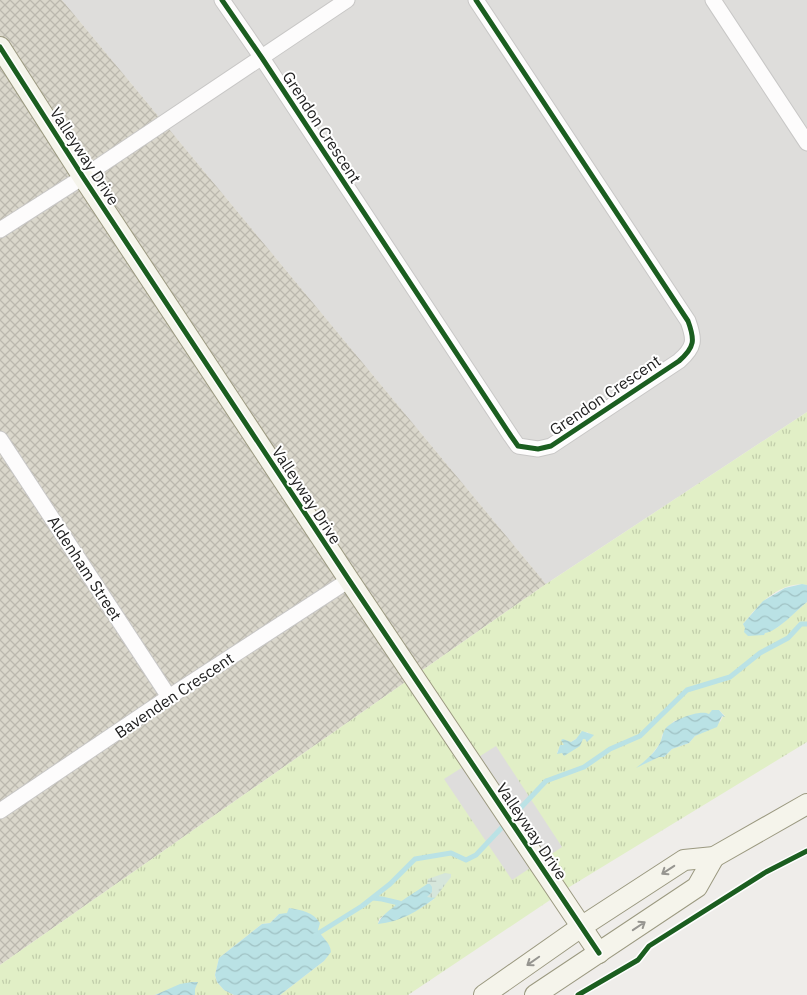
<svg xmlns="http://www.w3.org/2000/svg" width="807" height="995" viewBox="0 0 807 995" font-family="'IBM Plex Sans',sans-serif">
<defs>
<pattern id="construction-cross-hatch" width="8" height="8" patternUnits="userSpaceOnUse" patternTransform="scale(1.25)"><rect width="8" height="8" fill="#dad7cb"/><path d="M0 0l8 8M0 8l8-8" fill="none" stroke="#bbb8ae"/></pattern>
<pattern id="grass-tufts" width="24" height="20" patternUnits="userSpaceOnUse" patternTransform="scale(1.25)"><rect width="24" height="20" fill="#e1efc6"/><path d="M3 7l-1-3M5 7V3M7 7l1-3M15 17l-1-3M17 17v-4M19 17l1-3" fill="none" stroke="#c1cdaa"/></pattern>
<pattern id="wetland-marsh" width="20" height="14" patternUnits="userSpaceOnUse" patternTransform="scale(1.25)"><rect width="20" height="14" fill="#d6e6db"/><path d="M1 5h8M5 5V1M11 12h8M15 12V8" fill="none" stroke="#b7c5bc"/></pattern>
<pattern id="water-waves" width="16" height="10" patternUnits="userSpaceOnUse" patternTransform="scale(1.25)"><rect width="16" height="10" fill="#bae2e5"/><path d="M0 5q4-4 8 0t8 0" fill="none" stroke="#a0c2c4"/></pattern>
</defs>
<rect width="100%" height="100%" fill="#efedea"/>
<path fill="#dedddb" d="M62,0h745v412l-261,172z"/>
<path fill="url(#construction-cross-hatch)" d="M0,0h62l484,584 -546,381z"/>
<path fill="url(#grass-tufts)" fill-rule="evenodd" d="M807,412v173c-19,-4 -40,11 -51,24 -5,4 -8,10 -13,15l22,8 13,-5 29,-25v140l-236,144 -163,109h-128l44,-34 6,-14 -12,-17 -28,-22 -3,6h-8l-9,9 -8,1 -43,34 -4,17 2,7 7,8 10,5h-39v-6l-30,2 -10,4h-155v-30l546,-381zM719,710l6,6h-2l-3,6 -25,14 -6,7 -17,6 -8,8h-5l-20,9 10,-8 12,-16 1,-7 12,-14 35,-7zM587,732l4,3 -4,7 -2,-3h-2c-10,11 -10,14 -26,14l3,-7 4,-1 -1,-2 8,-1zM407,898l27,1c-19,14 -33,19 -56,24l1,-4z"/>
<path fill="url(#wetland-marsh)" d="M445,873l6,1v3l-16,21 -8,-1 3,-13h-3l1,-5z"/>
<g fill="url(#water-waves)">
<path d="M802,584l5,1v17c-10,8 -30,30 -42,31l-1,2 -16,1 -4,-4 1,-4 -2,-4 20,-23 22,-13z"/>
<path d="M712,710h7l6,7 -3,-1 -5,11 -22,9 -6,7 -17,6 -8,8h-5l-23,11c9,-7 19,-15 24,-25 3,-6 2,-10 6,-15 7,-8 34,-19 43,-14z"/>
<path d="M582,731l12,4 -7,7 -2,-3h-2l-3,7 -16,10 -2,-3 -5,1 3,-9h4l-3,-5 2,-1 8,3 5,-3z"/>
<path d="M427,884h3l2,3v5l-5,5 8,1c-17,13 -35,24 -57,26 3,-12 38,-32 49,-40z"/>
<path d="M289,908c13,2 24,4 31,15l-2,7c5,9 12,12 13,22l-7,9 -44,34h-46l-10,-5 -7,-8 -2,-7 4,-17 43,-34 8,-1 9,-9 8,-1z"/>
<path d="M192,982h6l-3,7v6h-40l25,-11z"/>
</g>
<path fill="#dedddc" d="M496,746l66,101 -50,33 -68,-101z"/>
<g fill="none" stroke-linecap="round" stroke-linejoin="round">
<g stroke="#bae2e5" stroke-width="5">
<path d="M513,816l33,-35 38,-14 26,-18 30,-13 47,-46 43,-13 30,-24 28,-15 13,-14h6"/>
<path d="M373,898l9,1 17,4"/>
<path d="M314,936l48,-30 28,-22 25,-25 36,-6 15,7 10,-5 31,-33"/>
</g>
<g stroke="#c8c7c6" stroke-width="17">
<g id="street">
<path d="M222,0l40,58 249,378 7,10 20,3 13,-3 128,-85c16,-14 16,-21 9,-40l-212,-321"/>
<path d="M713,0l94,143"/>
<path d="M0,230l83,-53 264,-177"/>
<path d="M0,439l169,258"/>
<path d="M0,811l169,-114 180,-117"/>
</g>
</g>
<g stroke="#9b9980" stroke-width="22">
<g id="secondary">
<path d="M0,47l83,130 266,403 250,373"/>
<path d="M484,995l97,-68 103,-67 30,-3 93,-53"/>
<path d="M535,995l162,-108 17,-30"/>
</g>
</g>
<use href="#street" stroke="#fdfcfc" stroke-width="15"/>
<use href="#secondary" stroke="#f5f4eb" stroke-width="20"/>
<g stroke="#fff" stroke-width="8">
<g id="cycleway">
<path d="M222,0l40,58 249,378 7,10 20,3 13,-3 128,-85c16,-14 16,-21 9,-40l-212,-321"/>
<path d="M0,47l83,130 266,403 250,373"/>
<path d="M578,995l60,-35 11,-14 117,-74 41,-21"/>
</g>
</g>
<use href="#cycleway" stroke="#1b5e20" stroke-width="5"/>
</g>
<defs><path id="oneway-shaft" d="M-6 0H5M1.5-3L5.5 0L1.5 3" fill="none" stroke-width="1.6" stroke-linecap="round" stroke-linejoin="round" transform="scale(1.25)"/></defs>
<g stroke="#969590">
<use href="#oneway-shaft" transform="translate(668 870) rotate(147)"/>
<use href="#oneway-shaft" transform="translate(639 926) rotate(-34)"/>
<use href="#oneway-shaft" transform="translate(533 961) rotate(145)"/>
</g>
<g text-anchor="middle" stroke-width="4" stroke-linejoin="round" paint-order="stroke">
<g font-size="16" fill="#212121" stroke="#fff">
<text transform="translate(322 127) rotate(57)" y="6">Grendon Crescent</text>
<text transform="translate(85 156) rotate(57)" y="6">Valleyway Drive</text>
<text transform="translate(605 395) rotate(-34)" y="6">Grendon Crescent</text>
<text transform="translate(307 495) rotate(57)" y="6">Valleyway Drive</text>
<text transform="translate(85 568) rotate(57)" y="6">Aldenham Street</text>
<text transform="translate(174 695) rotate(-34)" y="6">Bavenden Crescent</text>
<text transform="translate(532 831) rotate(56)" y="6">Valleyway Drive</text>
</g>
</g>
</svg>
